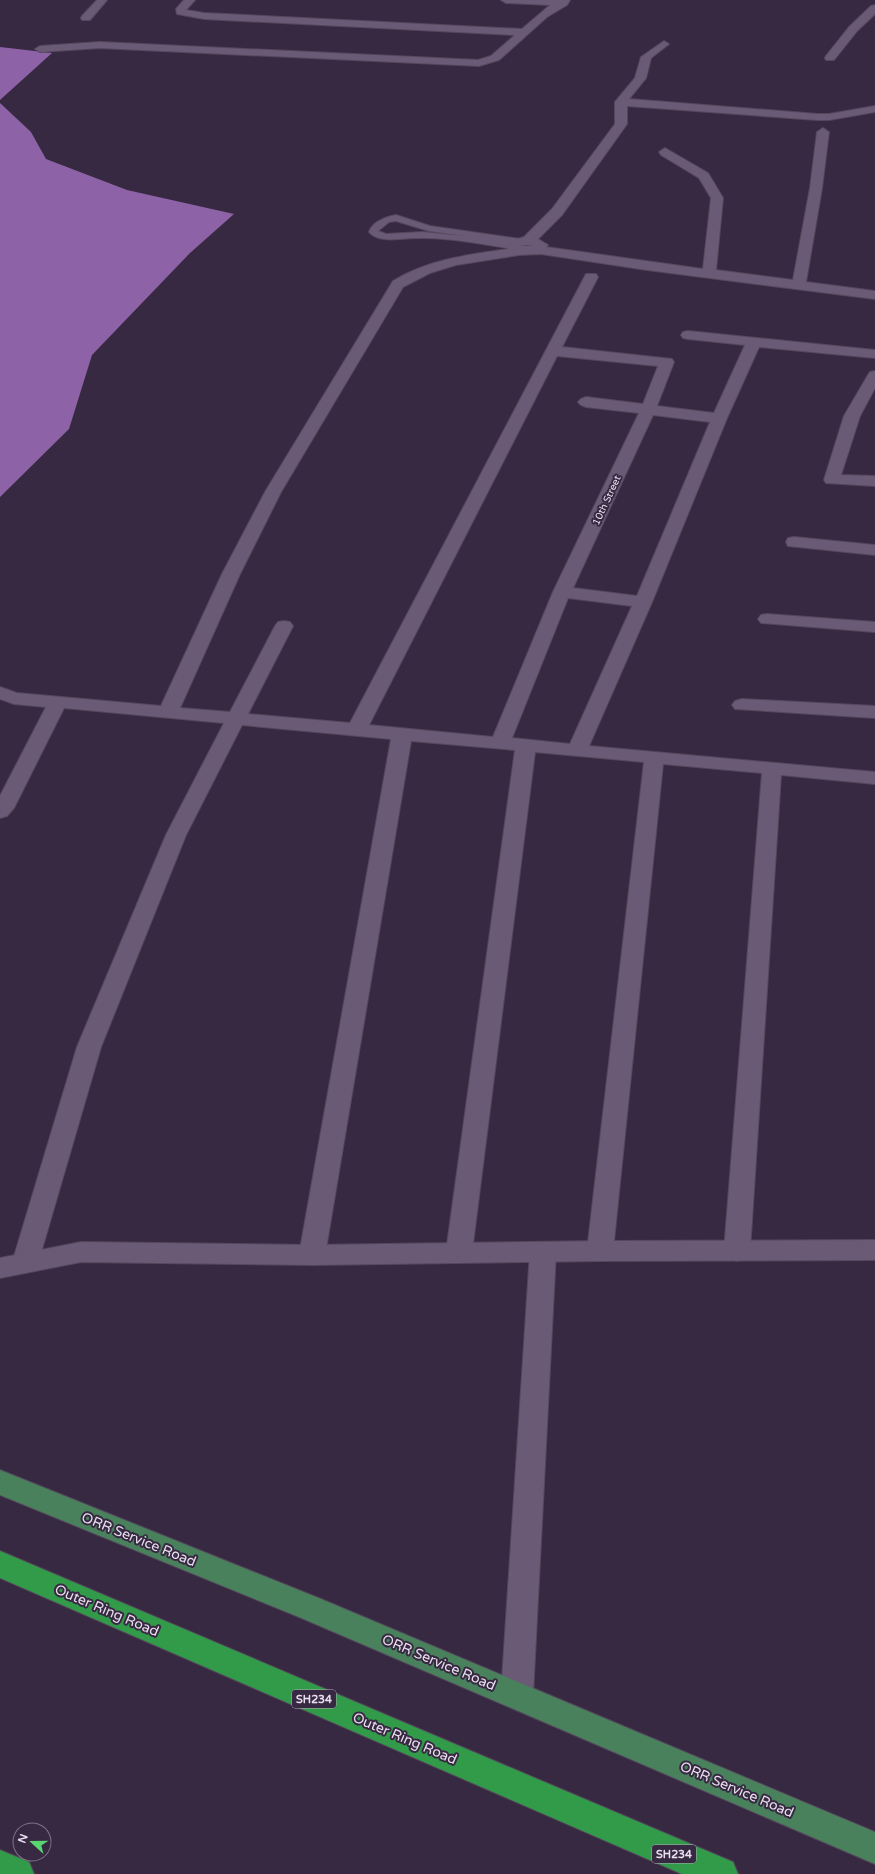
<svg xmlns="http://www.w3.org/2000/svg" width="875" height="1874" viewBox="0 0 875 1874" font-family="'Varela Round',sans-serif">
<rect width="100%" height="100%" fill="#382942"/>
<g fill="#8d62a7">
<path d="M0,47l52,6 -52,47z"/>
<path d="M0,103l31,29 15,27 81,31 107,24 -44,39 -98,102 -23,74 -69,68z"/>
</g>
<g fill="none" stroke-linecap="round" stroke-linejoin="round">
<g stroke="#54475c" stroke-width="2">
<path id="service" d="M396,215l34,11 91,13 4,3 -4,3 -6,-1 2,2 -4,3c-37,-6 -75,-14 -113,-10 -10,1 -24,1 -31,-7 4,-11 17,-15 27,-17zM396,221l33,10 36,5 -43,-4 -36,2 -8,-3 11,-9z"/>
</g>
<g stroke="#54475c" stroke-width="2">
<g id="minor">
<path d="M97,0h10l-17,20h-8l-1,-2 1,-2z"/>
<path d="M184,0h11l-9,10 18,3 318,16 28,-24 -44,-2 -5,-3h69l-3,5 -20,12 -48,43 -20,6 -379,-18 -60,4 -5,-3 5,-3 60,-4 378,18 13,-4 24,-21 -311,-16 -27,-5 -1,-5z"/>
<path d="M875,5v9l-18,17 -23,29h-8l-1,-2 1,-2 23,-29 22,-21z"/>
<path d="M664,41l5,3 -18,14 -5,20 -17,21 188,15h12l46,-8v6l-46,8h-12l-190,-14v18l-65,91 -24,24 10,6 -2,2 157,22 8,-71 -12,-20 -38,-23 -2,-3 6,-4 43,25 15,25 -7,72 77,10 17,-92 7,-56 6,-4 6,4 -7,56 -16,94 69,9v8l-228,-29 -106,-16 -22,1 -63,10 -26,8 -27,14 -122,205 -41,82 -60,134 50,4 45,-86 3,-4 6,-1 6,1 3,4 -45,88 102,9 236,-449h10l2,3 -36,70 110,12 2,3 -17,44 57,7 31,-68 -57,-6 -5,-1 -2,-3 2,-3 5,-1 187,19v8l-116,-11 -32,71 -75,184 -63,144 286,26v12l-94,-9 -31,476 -4,7 -9,3 -9,-3 -4,-7 38,-478 -99,-9 -50,487 -4,7 -9,3 -9,-3 -4,-7 57,-489 -109,-10 -63,500 -4,7 -9,3 -9,-3 -4,-7 69,-502 -104,-9 -86,514 -4,7 -9,3 -9,-3 -4,-7 92,-516 -149,-14 -56,110 -85,212 -63,216 -4,7 -9,3 -9,-3 -4,-7 65,-216 89,-212 58,-112 -160,-15 -50,100 -7,8 -7,2v-22l46,-89 -32,-3 -14,-5v-12l17,6 144,13 61,-132 43,-82 128,-211c36,-22 75,-26 115,-32l-2,-3 5,-5 13,-4 28,-28 63,-85v-22l20,-24 6,-21zM527,245l6,1h-13zM557,356l101,10 -15,38 -57,-7 -5,2 -3,3 3,3 5,2 53,6 -86,179 -60,145 -124,-12zM653,415l57,7 -73,174 -64,-8zM568,598l64,8 -62,138 -58,-6z"/>
<path d="M875,371v17l-15,28 -19,59 34,1v10l-49,-3 -2,-3 20,-64 24,-41 2,-3z"/>
<path d="M794,537l81,8v10l-87,-9 -2,-4 2,-4z"/>
<path d="M767,614l108,8v10l-114,-9 -3,-4 3,-4z"/>
<path d="M742,699l133,7v12l-140,-9 -3,-4 3,-4z"/>
<path d="M543,1242l9,3 4,7 -23,443 -5,10 -11,4 -11,-4 -5,-10 29,-443 4,-7z"/>
</g>
</g>
<g stroke="#54475c" stroke-width="2">
<path id="tertiary" d="M875,1240v20l-275,1 -288,4 -231,-3 -81,16v-20l81,-16 231,3 288,-4z"/>
</g>
<g stroke="#54475c" stroke-width="2">
<path id="primary" d="M0,1470l321,129 554,233v32l-576,-247 -299,-122z"/>
</g>
<g stroke="#54475c" stroke-width="2">
<g id="motorway">
<path d="M0,1551l733,311 5,12h-56l-682,-296z"/>
<path d="M0,1850l29,12 5,12h-34z"/>
</g>
</g>
<use href="#service" fill="#6b5a76" fill-rule="evenodd"/>
<use href="#minor" fill="#6b5a76" fill-rule="evenodd"/>
<use href="#tertiary" fill="#6b5a76" fill-rule="evenodd"/>
<use href="#primary" fill="#48815b" fill-rule="evenodd"/>
<use href="#motorway" fill="#319b49" fill-rule="evenodd"/>
</g>
<g text-anchor="middle" stroke-width="4" stroke-linejoin="round" paint-order="stroke">
<g font-size="10" fill="#e9dfef" stroke="#382942">
<text transform="translate(606 500) rotate(-65)" y="4">10th Street</text>
</g>
<g fill="#382942" stroke="#b4a8bb" stroke-width="1">
<rect x="292" y="1690" width="44" height="18" rx="3"/>
<rect x="652" y="1845" width="44" height="18" rx="3"/>
</g>
<g font-size="11" font-weight="bold" fill="#e9dfef">
<text x="314" y="1703">SH234</text>
<text x="674" y="1858">SH234</text>
</g>
<g font-size="14" fill="#e9dfef" stroke="#382942">
<text transform="translate(139 1539) rotate(22)" y="5">ORR Service Road</text>
<text transform="translate(107 1610) rotate(23)" y="5">Outer Ring Road</text>
<text transform="translate(439 1662) rotate(23)" y="5">ORR Service Road</text>
<text transform="translate(405 1738) rotate(23)" y="5">Outer Ring Road</text>
<text transform="translate(737 1789) rotate(23)" y="5">ORR Service Road</text>
</g>
</g>
<g transform="translate(32 1842) rotate(291)"><circle r="19" fill="#382942" stroke="#7f7287"/>
<path d="M0-3L7 15L0 10L-7 15Z" fill="#58d570"/>
<text y="-6" font-size="11" font-weight="bold" text-anchor="middle" fill="#e9dfef">N</text>
</g>
</svg>
